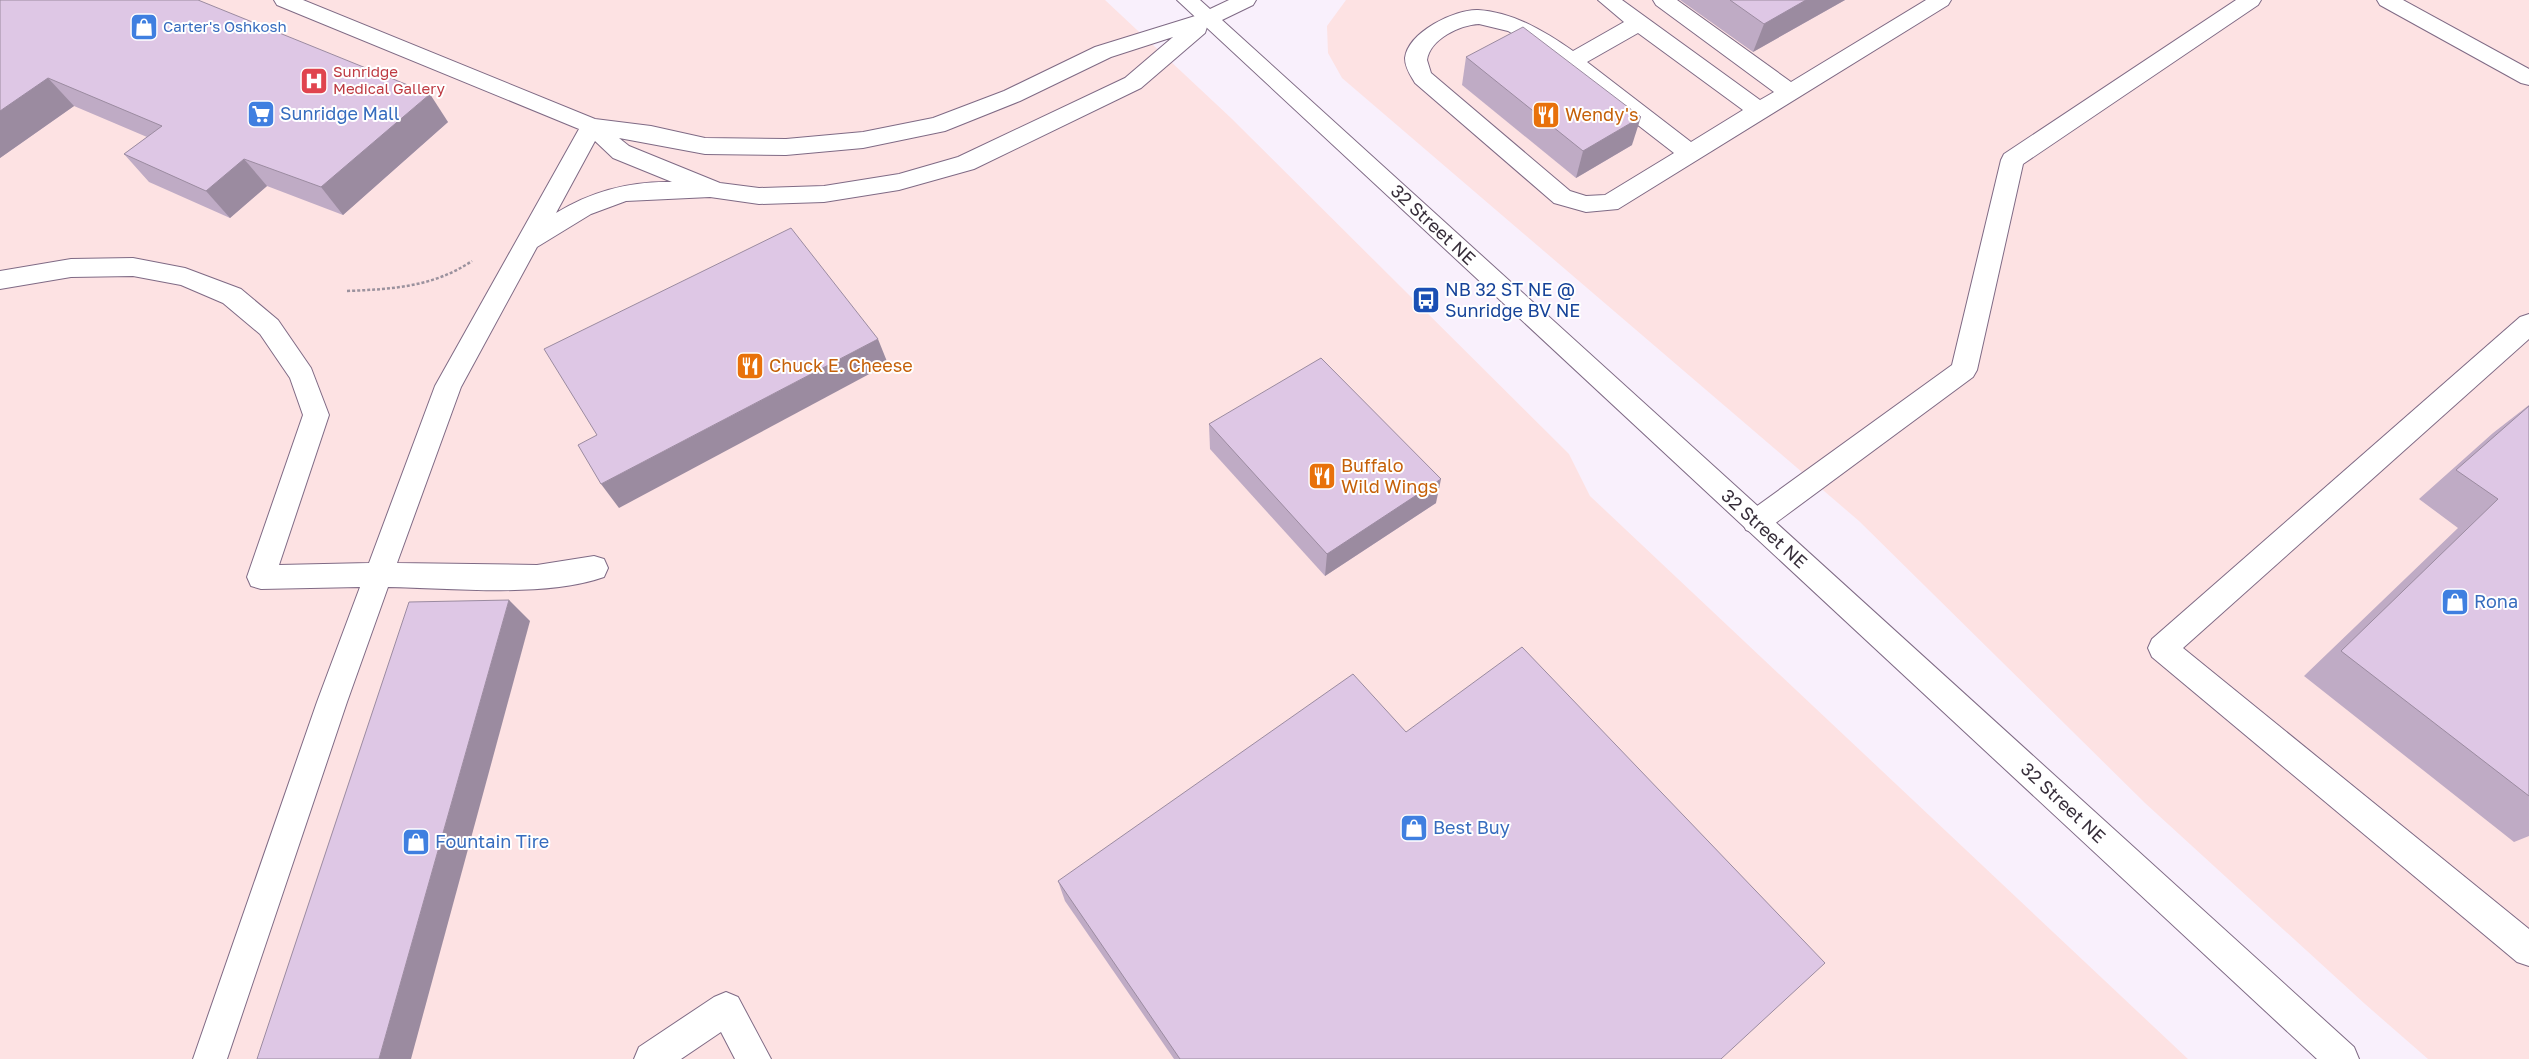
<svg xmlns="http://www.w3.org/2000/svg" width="2529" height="1059" viewBox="0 0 2529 1059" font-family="'Golos Text',sans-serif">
<rect width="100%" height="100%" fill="#f9f0fc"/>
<g fill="#fde2e3">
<path d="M0,0h1105l126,118 338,336 21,42 598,563h-2188z"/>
<path d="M1346,0h1183v1059h-101l-63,-55 -220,-201 -286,-282 -517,-443 -14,-25 -1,-27z"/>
</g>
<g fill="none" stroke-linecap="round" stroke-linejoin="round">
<g stroke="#7f6a85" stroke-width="2">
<g id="service">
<path d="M274,0h29l292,119 56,7 54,12 81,1 77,-7 70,-14 71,-27 91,-44 113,-35 7,2 4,5 -4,5 -8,3 -2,6 -64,55 -167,81 -75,21 -75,12 -65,2 -49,-7 -84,4 -35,13 -54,33 -76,140 -64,176 140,2 57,-9 10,3 4,9 -4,9c-59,21 -152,11 -216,10l-41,115 -120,357h-34l124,-357 43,-115 -99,2 -10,-3 -4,-9 56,-162 -13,-37 -30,-44 -37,-31 -42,-18 -48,-9 -62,1 -71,12v-18l71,-12 62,-1 52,10 56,21 37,31 33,48 18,47 -50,150 90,-2 66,-177 144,-257 -302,-124zM1173,37l-48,41 -167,79 -59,17 -75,12 -65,2 -39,-5 -91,-37 -10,-8 86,16 81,1 77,-7 82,-17 75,-30 91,-44zM595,141l18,17 59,24c-42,-1 -80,9 -116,31z"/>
<path d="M1598,0h24l138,100 14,-8 -118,-87 -3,-5h24l114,82 135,-82h25l-3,5 -330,204 -32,3 -32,-9 -139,-120c-4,-7 -10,-15 -10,-25 3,-26 50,-49 73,-48 35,2 68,22 95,41l51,-29zM1479,24l29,7 33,19 133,103 -69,42 -19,1 -16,-5 -139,-118 -4,-13c3,-21 33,-35 52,-36zM1638,33l105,77 -52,32 -104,-80z"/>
<path d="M2236,0h25l-3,5 -235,159 -46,206 -4,7 -207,153 -10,4 -10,-4 -4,-8 4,-8 206,-149 49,-205 3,-6z"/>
<path d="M2377,0h26l126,69v16l-8,-2 -141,-78z"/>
<path d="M2529,314v25l-346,309 346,281v37l-12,-4 -365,-305 -4,-9 4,-9 368,-322z"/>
<path d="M726,992l12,5 33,62h-36l-14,-27 -40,27h-47l5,-12 75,-50z"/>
</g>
</g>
<g stroke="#7f6a85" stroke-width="2">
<path id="tertiary" d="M1177,0h23l10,9 19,-9h27l-3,5 -31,15 1132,1027 5,12h-42z"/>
</g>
<path stroke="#9b929e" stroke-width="2.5" stroke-dasharray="3 2" stroke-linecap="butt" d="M347,291c46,-2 86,-4 125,-30"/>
<use href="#service" fill="#fff" fill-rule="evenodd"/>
<use href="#tertiary" fill="#fff" fill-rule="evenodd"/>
</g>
<g fill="#bfabc5">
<path d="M0,0l448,122 -105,93 -76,-29 -37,32 -81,-36 -25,-28 23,-17 -73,-31 -74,52z"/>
<path d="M1680,0h165l-92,52z"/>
<path d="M1466,57l166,88 -56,33 -114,-93z"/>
<path d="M2529,405v431l-15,6 -210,-166 154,-148 -39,-29 74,-66z"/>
<path d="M1209,424l227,79 -111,73 -115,-127z"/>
<path d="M1058,881l663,178h-547l-109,-158z"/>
</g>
<g fill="#9b8ba0">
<path d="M1806,0h39l-92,52 11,-28z"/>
<path d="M48,78l26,28 -74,52v-47z"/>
<path d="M430,94l18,28 -105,93 -22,-28z"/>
<path d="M1641,117l-9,28 -56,33 7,-27z"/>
<path d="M244,159l23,27 -37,32 -24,-27z"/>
<path d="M878,339l10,25 -269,144 -18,-24z"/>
<path d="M1441,479l-5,24 -111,73 2,-22z"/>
<path d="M509,600l21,21 -119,438h-32z"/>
</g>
<g fill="#dec7e5" stroke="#9b8ba0">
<path d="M0,0h198l232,94 -109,93 -77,-28 -38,32 -82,-37 38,-28 -114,-48 -48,33z"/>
<path d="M1730,0h76l-42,24z"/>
<path d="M1523,27l118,90 -58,34 -117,-94z"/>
<path d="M791,228l87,111 -277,145 -23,-39 19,-10 -53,-86z"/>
<path d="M1321,358l120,121 -114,75 -118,-130z"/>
<path d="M2529,406v390l-188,-145 157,-152 -42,-29z"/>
<path d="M509,600l-130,459h-122l152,-457z"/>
<path d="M1522,647l303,316 -104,96h-541l-122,-178 295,-207 53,58z"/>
</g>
<defs>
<g id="shop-square" transform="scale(1.4375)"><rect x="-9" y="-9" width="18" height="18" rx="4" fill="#3f7fe0" stroke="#fff"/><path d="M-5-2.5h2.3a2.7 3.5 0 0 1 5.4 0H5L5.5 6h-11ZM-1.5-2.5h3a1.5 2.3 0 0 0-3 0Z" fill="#fff"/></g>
<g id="hospital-square" transform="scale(1.4375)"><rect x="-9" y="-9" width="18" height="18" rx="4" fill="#e0444e" stroke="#fff"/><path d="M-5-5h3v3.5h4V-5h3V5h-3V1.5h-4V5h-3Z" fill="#fff"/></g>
<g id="supermarket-square" transform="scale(1.4375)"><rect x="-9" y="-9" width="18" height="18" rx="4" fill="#3f7fe0" stroke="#fff"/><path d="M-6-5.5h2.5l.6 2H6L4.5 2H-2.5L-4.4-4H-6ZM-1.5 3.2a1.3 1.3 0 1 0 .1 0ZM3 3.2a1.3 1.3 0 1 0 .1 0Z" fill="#fff"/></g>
<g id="restaurant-square" transform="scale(1.4375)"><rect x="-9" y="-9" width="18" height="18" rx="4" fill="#e8710a" stroke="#fff"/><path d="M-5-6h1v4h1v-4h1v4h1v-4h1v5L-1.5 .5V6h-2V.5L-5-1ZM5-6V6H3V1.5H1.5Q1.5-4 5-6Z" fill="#fff"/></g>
<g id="bus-square" transform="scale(1.4375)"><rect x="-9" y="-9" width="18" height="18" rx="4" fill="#1a4fb4" stroke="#fff"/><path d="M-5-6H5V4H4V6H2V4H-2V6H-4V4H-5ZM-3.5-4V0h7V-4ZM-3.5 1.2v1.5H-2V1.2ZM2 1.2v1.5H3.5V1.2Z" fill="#fff"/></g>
</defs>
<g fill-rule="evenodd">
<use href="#shop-square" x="144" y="27"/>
<use href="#hospital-square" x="314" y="81"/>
<use href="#supermarket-square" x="261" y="114"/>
<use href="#restaurant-square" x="1546" y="115"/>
<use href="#bus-square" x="1426" y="300"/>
<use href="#restaurant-square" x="750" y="366"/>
<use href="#restaurant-square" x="1322" y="476"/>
<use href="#shop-square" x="2455" y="602"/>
<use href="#shop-square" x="1414" y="828"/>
<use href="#shop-square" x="416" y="842"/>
</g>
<g text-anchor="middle" stroke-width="4" stroke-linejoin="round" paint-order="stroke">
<g font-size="15" fill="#366cbe" stroke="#fff" text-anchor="start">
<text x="163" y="32">Carter's Oshkosh</text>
</g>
<g font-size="15" fill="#be3a42" stroke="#fff" text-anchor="start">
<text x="333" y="77">Sunridge<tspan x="333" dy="17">Medical Gallery</tspan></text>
</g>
<g font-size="18" fill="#366cbe" stroke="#fff" text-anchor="start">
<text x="280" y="120">Sunridge Mall</text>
<text x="2474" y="608">Rona</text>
<text x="1433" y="834">Best Buy</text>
<text x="435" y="848">Fountain Tire</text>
</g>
<g font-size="18" fill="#c56008" stroke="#fff" text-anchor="start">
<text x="1565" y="121">Wendy's</text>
<text x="769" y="372">Chuck E. Cheese</text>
<text x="1341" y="472">Buffalo<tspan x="1341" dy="21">Wild Wings</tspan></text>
</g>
<g font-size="18" fill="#372e3a" stroke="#fff">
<text transform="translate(1433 225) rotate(43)" y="6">32 Street NE</text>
<text transform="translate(1764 529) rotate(42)" y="6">32 Street NE</text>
<text transform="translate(2063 803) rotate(43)" y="6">32 Street NE</text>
</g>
<g font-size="18" fill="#164399" stroke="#fff" text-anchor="start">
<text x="1445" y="296">NB 32 ST NE @<tspan x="1445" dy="21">Sunridge BV NE</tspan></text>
</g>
</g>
</svg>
